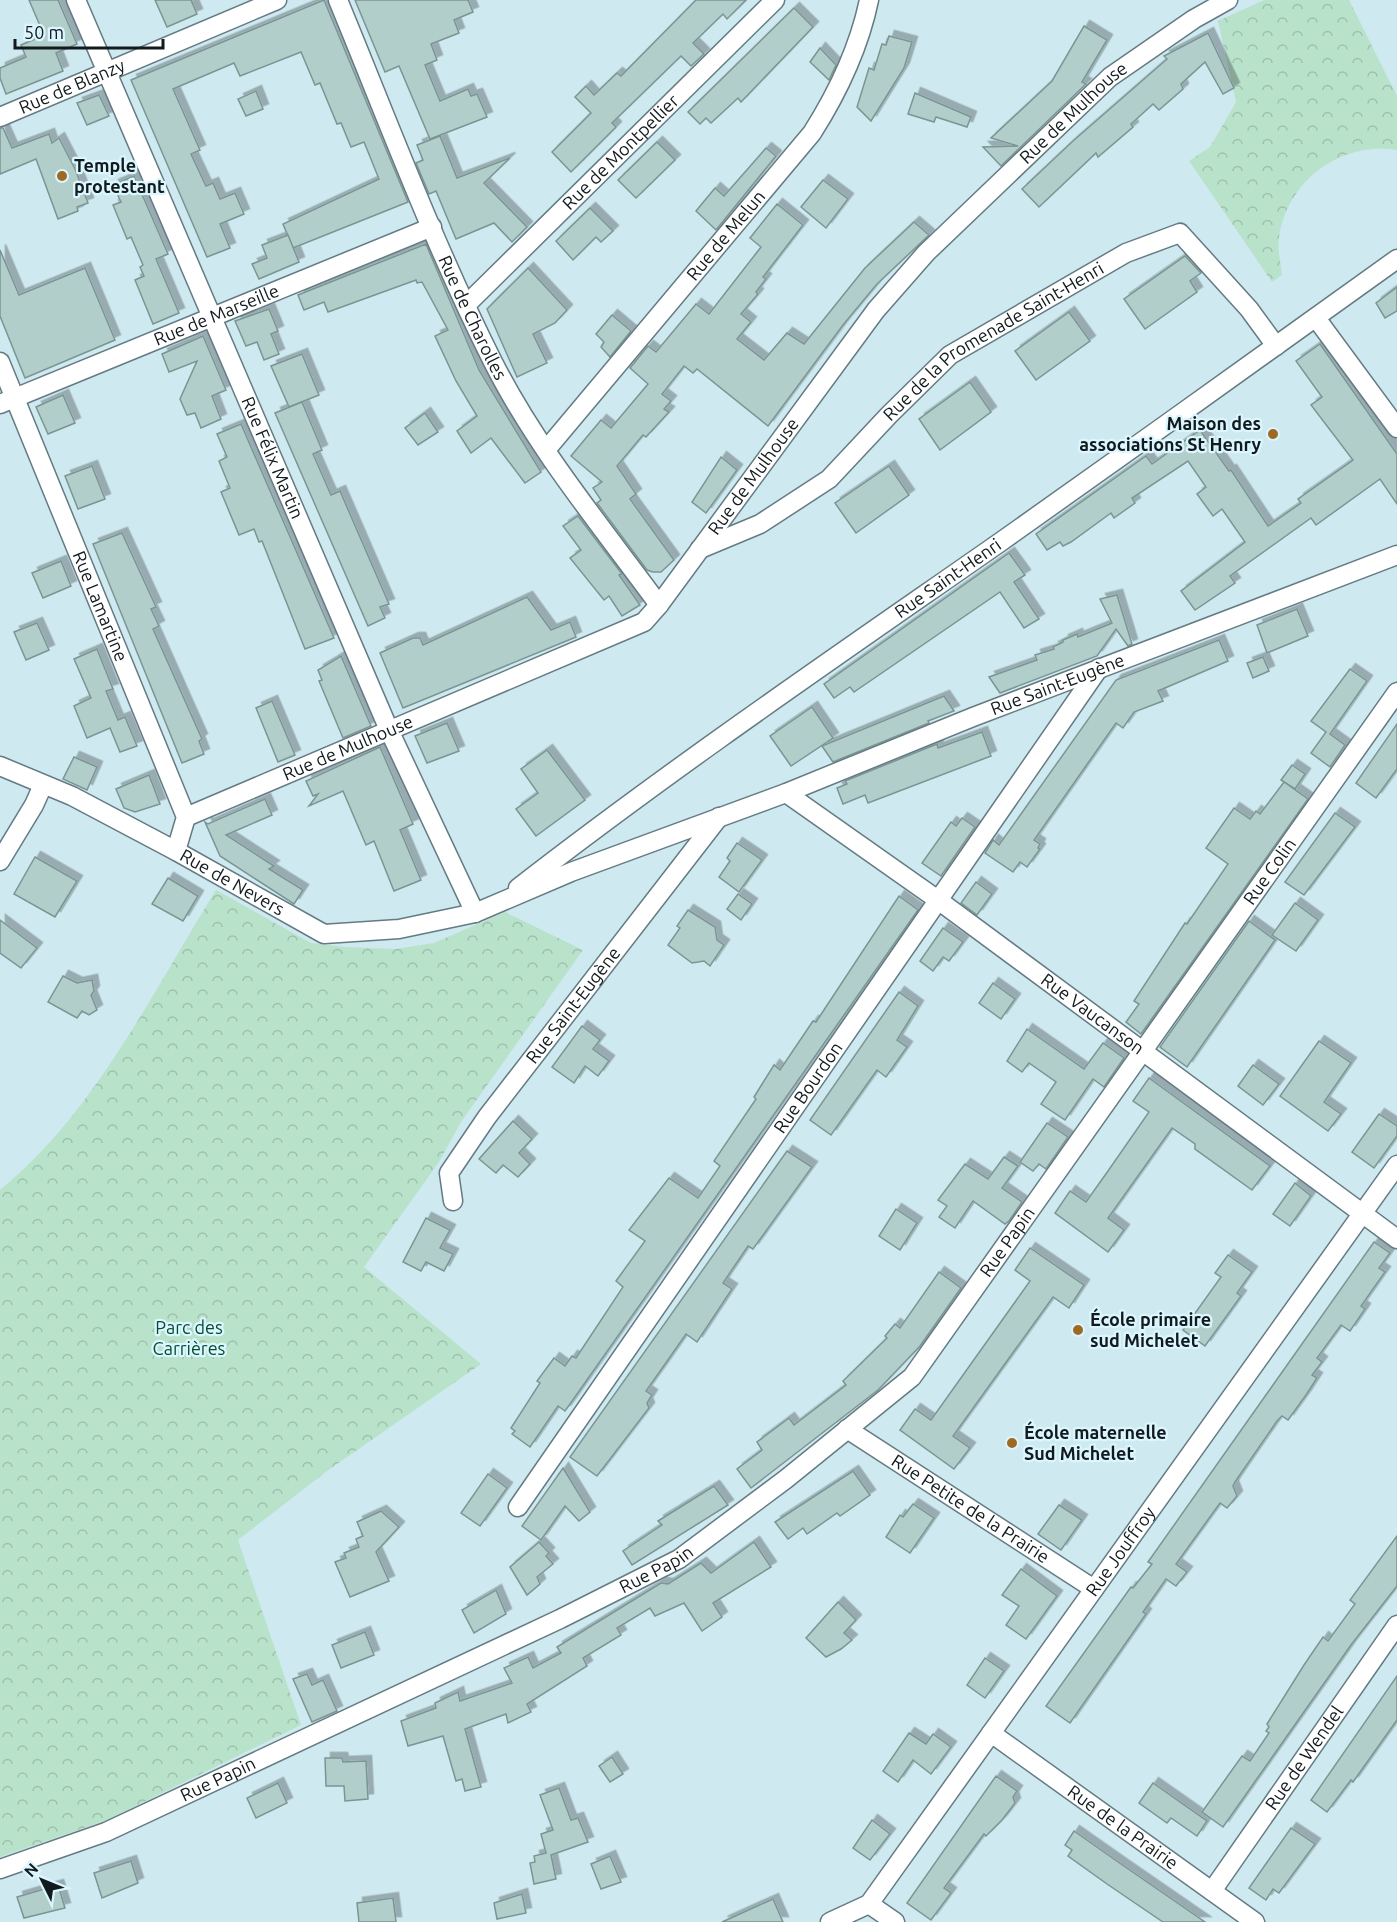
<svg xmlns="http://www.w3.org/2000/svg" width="1397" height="1922" viewBox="0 0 1397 1922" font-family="Ubuntu,sans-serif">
<defs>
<pattern id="park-crowns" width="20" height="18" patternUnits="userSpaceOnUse" patternTransform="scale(1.5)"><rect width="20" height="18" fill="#b9e2cb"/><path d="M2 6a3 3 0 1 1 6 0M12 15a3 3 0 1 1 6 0" fill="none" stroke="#9ec1ae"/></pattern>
<filter id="shadow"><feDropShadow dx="5.5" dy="-5.5" stdDeviation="0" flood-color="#0004"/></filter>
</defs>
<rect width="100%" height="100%" fill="#cfe9f1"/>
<g fill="url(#park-crowns)">
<path d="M1264,0h85l48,96v54c-57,-9 -110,31 -118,88 -2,12 2,25 3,37l-10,7 -83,-121 21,-14 26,-45 -18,-81z"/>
<path d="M216,890l95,53 34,4 50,2 39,-6 71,-31 78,38 -122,172 -22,40 -75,105 117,97 -154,107 -89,69 63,185 -194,95 -107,37v-667c96,-79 151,-196 216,-300z"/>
</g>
<g fill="#b2cecb" stroke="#7b9593" stroke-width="1.5" filter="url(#shadow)">
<path d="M29,0h29l19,44 -21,9 7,18 -57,23 -6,-16v-10l26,-11 -5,-12 23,-10z"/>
<path d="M155,0h36l6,14 -30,13z"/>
<path d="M324,0l84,202 -115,46 -10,-24 96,-45 -15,-37 -13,5 -10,-24 -4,1 -17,-41 -5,2 -14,-33 -61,24 -6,-13 -61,26 27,61 -9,4 15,32 7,-3 7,16 15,-6 9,21 -24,10 10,24 -23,9 -76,-177z"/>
<path d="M355,0h113l5,12 -19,8 5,13 -28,11 6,16 -12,5 15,36 28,-12 3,7 6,-2 10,23 -57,22 -31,-73 -14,6z"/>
<path d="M696,0h50l-19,19 -4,-5 -30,29 11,11 -13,12 -10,-10 -69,67 4,4 -45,45 -19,-20 39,-39 -16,-16 11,-11 8,9 23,-22 4,3z"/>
<path d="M794,8l19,19 -72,75 -3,-4 -27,25 -5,-5 -6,6 -12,-12z"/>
<path d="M1084,26l23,14 -25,42 4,2 -85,82 -18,-19 35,-1 -27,-8 61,-57z"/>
<path d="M1208,33l26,55 -11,6 -18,-32 -24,22 2,5 -24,21 -6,-6 -22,20 2,3 -35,30 -2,-4 -57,54 -17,-18 51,-48 94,-82 -3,-3z"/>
<path d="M889,36l23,6 -8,26 -33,53 -14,-14 12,-39 5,2 8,-26 4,1z"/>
<path d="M820,48l16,17 -7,15 -19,-18z"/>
<path d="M256,91l7,18 -17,7 -8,-17z"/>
<path d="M915,93l56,24 -4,10 -31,-10 -2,5 -26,-8z"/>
<path d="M99,95l10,21 -22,9 -10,-22z"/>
<path d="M0,128h3l9,20 37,-14 3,9 7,-5 16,31 13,34 -11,4 1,4 -20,8 -22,-60 -36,15z"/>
<path d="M440,136l17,42 53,-20 -26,25 43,44 -15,15 -18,-19 -38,16 -20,-48 -7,3 -13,-31 7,-3 -6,-15z"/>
<path d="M657,142l18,18 -39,38 -18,-18z"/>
<path d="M766,148l10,8 -60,74 -20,-19 19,-23 9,8z"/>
<path d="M134,176l34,78 -12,5 23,54 -26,11 -18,-44 9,-4 -4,-9 3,-2 -12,-28 -4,2 -14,-34 8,-3 -8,-17z"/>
<path d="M823,180l25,19 -22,29 -25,-21z"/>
<path d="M777,204l26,21 -40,52 3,2 -10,13 2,2 -17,20 10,8 -14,17 27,21 23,-27 17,11 61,-76 49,-46 15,13 -52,49 -34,41 -75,101 -71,-57 -4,4 -9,-7 -22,28 9,7 -7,8 5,3 -23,25 -3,-2 -26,31 19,28 -6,5 44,61 -13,12h-8l-6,-2 -50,-67 4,-3 -8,-12 9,-6 -31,-26 30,-36 10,8 37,-44 -18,-16 18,-22 8,6 40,-48 13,10 52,-67 -11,-9z"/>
<path d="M590,208l23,23 -12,11 -5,-5 -23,23 -17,-19z"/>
<path d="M288,235l11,27 -40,17 -7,-15 15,-6 -5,-13z"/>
<path d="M426,244l53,126 62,102 -16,11 -34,-45 -20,15 -14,-22 20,-15 -21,-35 -21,-45 13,-6 -26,-48 -5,1 -1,-3 -88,32 -4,-10 -20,8 -6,-15z"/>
<path d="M0,250l19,45 66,-27 30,72 -90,38 -25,-62z"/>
<path d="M1185,256l16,17 -11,8 7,11 -52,37 -21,-30z"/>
<path d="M528,268l39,42 -12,13 -22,11 14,29 -30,14 -30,-68z"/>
<path d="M1397,287v24l-12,7 -9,-15z"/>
<path d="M269,309l9,22 -7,3 8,20 -15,6 -7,-18 -11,4 -11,-25z"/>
<path d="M1069,312l21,29 -54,39 -21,-29z"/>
<path d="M612,315l19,16 -21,26 -9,-10 3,-5 -8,-8z"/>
<path d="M203,336l23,54 -14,6 9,23 -20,9 -6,-15 -8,2 -7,-16 17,-38 -28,11 -7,-18z"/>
<path d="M1320,344l77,110v50l-17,-25 -64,46 -5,-7 -81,58 5,7 -40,27 -14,-19 64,-49 -23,-33 -9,7 -16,-22 9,-7 -18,-26 -56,37 3,5 -21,15 -3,-5 -40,29 -8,4 -3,-4 -13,8 -11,-16 110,-78 6,8 48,-34 29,41 2,-1 37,56 33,-23 -3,-4 55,-39 -42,-55 11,-8 -26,-36z"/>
<path d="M302,354l17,41 -30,12 -18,-41z"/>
<path d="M970,382l21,30 -51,38 -21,-31z"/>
<path d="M63,395l12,28 -27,11 -12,-27z"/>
<path d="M302,402l20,48 -9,4 18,41 9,-4 49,113 -9,3 5,11 -17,8 -93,-213z"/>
<path d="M425,413l13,19 -20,13 -13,-17z"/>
<path d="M241,424l93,214 -29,11 -43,-108 -3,1 -5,-13 -15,6 -18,-43 9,-4 -11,-27 8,-4 -10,-23z"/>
<path d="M721,457l16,13 -31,43 -14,-11z"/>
<path d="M92,466l13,33 -27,10 -13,-33z"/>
<path d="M889,466l20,29 -53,38 -21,-30z"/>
<path d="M578,516l44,58 -3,1 21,30 -18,11 -13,-20 -5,4 -34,-42 11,-8 -18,-24z"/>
<path d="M122,533l34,74 -5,2 8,17 -6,3 49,110 -3,2 5,13 -22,9 -89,-219z"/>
<path d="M1009,553l16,22 -11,7 25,37 -15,9 -24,-36 -146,100 -4,-5 -16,11 -10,-14z"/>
<path d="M61,561l10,25 -28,12 -11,-25z"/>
<path d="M1117,595l15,49 -4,2 -12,-17 -19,27 -97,37 -11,-16 48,-17 -2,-5 19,-6 -1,-2 10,-5v-2l14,-6 1,3 34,-14 -12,-24z"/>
<path d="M527,597l24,33 19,-8 6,15 -173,71 -23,-55 33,-15h7l3,7z"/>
<path d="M1297,609l11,27 -41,17 -10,-28z"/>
<path d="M37,623l12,27 -23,10 -12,-28z"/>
<path d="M1219,640l9,21 -70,30 5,10 -29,11 -11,16 -7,-5 -82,117 6,4 -2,4 2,1 -13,18 -7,-5 -7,10 -28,-19 8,-13 6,5 117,-165z"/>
<path d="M97,649l16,40 -7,2 12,29 7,-3 12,29 -17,6 -10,-24 -23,10 -13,-32 17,-8 -17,-39z"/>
<path d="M341,656l30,70 -28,12 -24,-57 3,-1 -4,-10z"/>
<path d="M1263,657l6,14 -16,7 -6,-15z"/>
<path d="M1350,669l17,12 -37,53 15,11 -15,22 -19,-14 15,-21 -15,-11z"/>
<path d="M944,696l10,15 -26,10 1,2 -96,39 -11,-16z"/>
<path d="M272,701l23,54 -17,7 -22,-54z"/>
<path d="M812,707l21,31 -42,28 -21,-30z"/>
<path d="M447,723l12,28 -32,12 -12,-27z"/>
<path d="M1397,724v45l-21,29 -20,-15z"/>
<path d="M982,732l9,24 -123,47 -3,-8 -22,9 -6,-16 10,-4 -2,-3 92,-37 1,4z"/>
<path d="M380,747l33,77 -13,6 21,50 -27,11 -20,-50 -8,4 -23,-54 -34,15 9,-12 -5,2 -7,-15z"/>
<path d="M547,750l38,50 -49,36 -20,-27 22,-16 -17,-24z"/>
<path d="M74,757l23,10 -10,23 -24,-11z"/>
<path d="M1292,765l13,9 -10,15 -14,-9z"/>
<path d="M149,775l11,29 -25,8 -11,-4 -8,-19z"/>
<path d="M1284,782l24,17 -167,235 -15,-12 13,-18 -5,-3 51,-78 2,1 41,-60 -22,-16 28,-40 16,11 6,-8 4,3z"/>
<path d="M265,799l7,16 -46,20 48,31 -5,3 34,21 -9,14 -74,-48 -15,-34 3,2z"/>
<path d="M1335,813l20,14 -51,68 -19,-13z"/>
<path d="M962,818l13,9 -34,49 -19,-13 29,-41 5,4z"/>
<path d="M737,843l25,17 -23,32 -20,-15 11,-16 -3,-3z"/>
<path d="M35,857l42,24 -22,36 -41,-23z"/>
<path d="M168,878l30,18 -15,25 -31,-17z"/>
<path d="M976,882l16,12 -15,21 -16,-12z"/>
<path d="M738,894l14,10 -11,16 -14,-11z"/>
<path d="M899,896l19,14 -348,494 -5,7 -7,-5 -28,41 -18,-13 3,-3 -4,-3 29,-45 -3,-2 17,-23 11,8 7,-10 4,2 47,-71 -7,-6 29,-40 -16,-11 40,-52 29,20 22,-32 -6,-5 42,-62 -2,-2 20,-32 6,5 33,-49 3,1z"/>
<path d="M1295,903l23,17 -22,31 -24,-16z"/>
<path d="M688,910l27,17 2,13 7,5 -14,21 -6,-5 -12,2 -24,-18 12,-17 -3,-2z"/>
<path d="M0,920l37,28 -16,20 -21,-15z"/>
<path d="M1249,921l26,19 -88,127 -27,-20z"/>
<path d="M943,928l20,14 -14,19 -6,-4 -10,14 -13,-10z"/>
<path d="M63,976l14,7 15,-3 2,11 -3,4 6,15 -8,5 -7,-4 -5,7 -29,-16z"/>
<path d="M993,983l22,16 -14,20 -22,-16z"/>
<path d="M899,992l19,14 -21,34 10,7 -21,30 -9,-7 -46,65 -21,-15z"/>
<path d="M582,1026l18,14 -7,9 16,12 -11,15 -13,-10 -11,17 -22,-16z"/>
<path d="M1027,1029l57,40 19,-26 21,15 -20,29 -11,-8 -28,41 -24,-16 15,-22 -27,-19 -7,9 -15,-11z"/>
<path d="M1319,1041l32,22 -27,39 17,12 -13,17 -48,-35z"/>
<path d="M1253,1065l26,19 -16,21 -25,-19z"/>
<path d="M1149,1078l121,88 -18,24 -57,-41v-5l-23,-16 -64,90 16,12 -16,22 -53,-39 15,-22 16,11 22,-31 41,-59 -16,-11z"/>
<path d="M1379,1114l18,12v10l-23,32 -22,-16z"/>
<path d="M513,1121l19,18 -13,14 11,11 -12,13 -15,-12 -7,8 -17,-14z"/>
<path d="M1047,1123l21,14 -22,32 -7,-5 -6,7 -13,-9z"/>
<path d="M787,1151l25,16 -59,82 -5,-3 -25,37 9,6 -35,53 -11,-8 -23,33 -17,24 6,4 -5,8 2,5 -52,68 -27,-19z"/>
<path d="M1004,1157l14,9 -16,22 20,14 -13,19 -4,3 -32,-23 -18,27 -16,-11 8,-11 -9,-6 27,-36 23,15z"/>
<path d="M1295,1183l16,13 -21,30 -17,-12z"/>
<path d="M896,1209l21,14 -17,27 -21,-14z"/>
<path d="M426,1218l24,12 -10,18 13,6 -9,17 -18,-9 -5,9 -18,-9z"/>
<path d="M1374,1242l16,11 -11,15 6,4 -24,34 4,3 -15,22 -9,-6 -24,33 5,4 -10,13 5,3 -11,17 -18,25 -6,-4 -5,5 -42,61 -2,4 4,10 -10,12 -7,-5 -44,61 11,8 -11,14 -10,-7 -23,33 3,2 -76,109 -24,-17 85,-119 2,1 19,-24 -4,-2z"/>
<path d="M1030,1248l54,37 -15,23 -16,-11 -100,139 17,12 -16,21 -54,-39 15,-21 16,11 99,-139 -15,-11z"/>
<path d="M1228,1255l24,17 -15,21 4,3 -36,50 -22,-16 38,-53 -6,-4z"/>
<path d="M939,1272l22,16 -41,58 -42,44 -127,98 -14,-19 25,-19 -5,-8 32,-24 5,7 52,-40 -3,-4 44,-43 -2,-2 10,-12 5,4z"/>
<path d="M563,1468l27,44 -11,9 -14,-15 -24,34 -19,-14z"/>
<path d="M853,1471l17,24 -30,21 -3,-3 -30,21 -4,-6 -15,11 -13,-17z"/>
<path d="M488,1474l19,14 -27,38 -19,-13z"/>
<path d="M714,1486l14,19 -96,60 -9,-14 39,-26 -4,-4z"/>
<path d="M913,1504l21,14 -24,35 -24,-16 14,-22 3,2z"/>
<path d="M1059,1505l23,15 -21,30 -23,-16z"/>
<path d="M381,1511l18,16 -23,25 13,29 -39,16 -15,-35 11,-4 -2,-5 15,-6 -3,-8 7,-3 -6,-14z"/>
<path d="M1397,1536v50l-46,59 -128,182 -21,-15 40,-56 8,5 19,-28 -3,-2 3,-4 -2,-3 37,-59 19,-28 5,4 27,-37 -5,-4z"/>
<path d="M539,1542l10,11 -3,3 7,8 -16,13 3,7 -13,11 -17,-28z"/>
<path d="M754,1542l17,25 -58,36 9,14 -20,14 -18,-28 -29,13 -5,-8 -33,20 4,7 -38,23 4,8 -60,38 4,8 -23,11 -2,-9 -41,15 16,58 -16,4 -3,-12 -6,2 -13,-45 -35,10 -7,-25 35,-13 -1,-5 23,-11 2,9 52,-18 -8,-15 24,-11 5,11 28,-15 -4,-6 104,-64 7,1 33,-21 10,10z"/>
<path d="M1021,1569l36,27 -31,43 -20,-14 13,-19 -17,-11z"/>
<path d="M496,1590l10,24 -32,19 -12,-23z"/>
<path d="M838,1602l18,18 -12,13 8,7 -11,9 -15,8 -20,-19z"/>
<path d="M365,1632l9,23 -33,13 -9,-23z"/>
<path d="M985,1658l19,13 -19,27 -18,-13z"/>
<path d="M307,1674l5,11 11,-5 14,31 -25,11 -19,-43z"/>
<path d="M1397,1676v44l-44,62 -2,-2 -24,32 -16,-12z"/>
<path d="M909,1733l17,11 7,-10 18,13 -20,27 -18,-14 -15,22 -15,-11z"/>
<path d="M612,1757l11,17 -13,8 -11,-16z"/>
<path d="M325,1758h17l1,4 23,-1 2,38 -23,2 -1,-15h-18z"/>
<path d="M996,1776l21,15 -4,6 2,6 -13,17 -16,16 -2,-2 -40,54 7,5 -20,27 -24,-17z"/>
<path d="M278,1783l9,20 -31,15 -9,-20z"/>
<path d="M1153,1783l54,38 -10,15 -26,-18 -4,5 -28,-20z"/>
<path d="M559,1788l12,32 7,-2 10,24 -37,13 5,24 -22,5 -4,-21 5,-1 -1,-6 12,-3 -5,-19 12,-4 -13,-35z"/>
<path d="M872,1820l18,14 -20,26 -17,-12z"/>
<path d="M1291,1828l24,16 -36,49 -6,-4 -7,11 -17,-12z"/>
<path d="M1074,1831l47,33 84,58h-42l-56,-38 -39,-28 4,-6 -7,-5z"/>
<path d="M610,1856l11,26 -20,7 -10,-25z"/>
<path d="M131,1861l7,22 -36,15 -8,-25z"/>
<path d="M58,1885l7,23 -41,10 -7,-21z"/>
<path d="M522,1894l4,19 -29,6 -3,-16z"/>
<path d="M393,1898l3,24h-37l-2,-19z"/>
<path d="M773,1899l10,23h-61l33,-15z"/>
</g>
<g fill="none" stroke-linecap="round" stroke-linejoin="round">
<g stroke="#647b83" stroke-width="21">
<g id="street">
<path id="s1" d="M76,0l313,730 86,183"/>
<path id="s2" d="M338,0c50,121 96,245 155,362 44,87 109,165 166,243"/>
<path id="s3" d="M0,117l277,-117"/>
<path id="s4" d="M467,304l308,-304"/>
<path d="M1316,318l81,110"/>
<path id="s5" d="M0,362l186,455 -10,34"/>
<path id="s6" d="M0,404l432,-177"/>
<path id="s7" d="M546,450l266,-317c26,-41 47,-85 57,-133"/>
<path id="s8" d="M700,549l60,-25 69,-45 60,-64 61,-60 176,-102 54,-20 69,76 27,37"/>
<path id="s9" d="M0,766l72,30 104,55 148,83 75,-5 76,-16 96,-41 215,-79 187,-76 424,-162"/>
<path id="s10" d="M786,793l152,107 459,339"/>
<path id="s11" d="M186,817l458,-195 15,-17 217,-295 50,-57 184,-176 84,-58 34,-19"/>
<path d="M0,861l34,-56 9,-20"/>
<path id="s12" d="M518,888c156,-121 319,-232 481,-345 133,-94 266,-189 398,-284"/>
<path id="s13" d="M453,1201l-4,-28 38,-56 232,-300"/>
<path id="s14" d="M847,1429l247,160"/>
<path id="s15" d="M518,1507l581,-839"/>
<path id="s16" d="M991,1733l264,189"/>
<path id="s17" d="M0,1869l106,-37 454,-213 119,-60 107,-80 126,-102 485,-685"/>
<path id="s18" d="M1212,1891l185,-266"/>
<path d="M869,1904l26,18"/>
<path id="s19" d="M830,1922l39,-18 528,-739"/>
</g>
</g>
<use href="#street" stroke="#fff" stroke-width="18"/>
</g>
<g fill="#9e6921" stroke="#dcf6ff" stroke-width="2">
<circle cx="62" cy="176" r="6"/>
<circle cx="1273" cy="434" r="6"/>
<circle cx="1078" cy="1330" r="6"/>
<circle cx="1012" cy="1443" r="6"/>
</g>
<g text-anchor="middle" stroke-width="4.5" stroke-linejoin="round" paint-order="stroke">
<g font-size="18" fill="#111a1d" stroke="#dcf6ff">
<text dy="6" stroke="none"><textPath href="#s3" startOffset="78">Rue de Blanzy</textPath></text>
<text dy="6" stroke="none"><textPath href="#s11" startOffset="1166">Rue de Mulhouse</textPath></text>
<text dy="6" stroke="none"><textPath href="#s4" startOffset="216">Rue de Montpellier</textPath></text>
<text dy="6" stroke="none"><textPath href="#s7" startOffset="280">Rue de Melun</textPath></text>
<text dy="6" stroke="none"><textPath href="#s6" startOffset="234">Rue de Marseille</textPath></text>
<text dy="6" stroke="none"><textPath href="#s2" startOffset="345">Rue de Charolles</textPath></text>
<text dy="6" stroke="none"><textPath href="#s8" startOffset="364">Rue de la Promenade Saint-Henri</textPath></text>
<text dy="6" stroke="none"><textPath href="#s1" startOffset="498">Rue Félix Martin</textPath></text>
<text dy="6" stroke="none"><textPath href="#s11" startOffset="680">Rue de Mulhouse</textPath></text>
<text dy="6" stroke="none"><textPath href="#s12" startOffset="530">Rue Saint-Henri</textPath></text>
<text dy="6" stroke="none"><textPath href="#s5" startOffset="264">Rue Lamartine</textPath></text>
<text dy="6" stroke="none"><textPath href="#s9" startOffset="1144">Rue Saint-Eugène</textPath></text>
<text dy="6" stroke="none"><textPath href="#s11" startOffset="176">Rue de Mulhouse</textPath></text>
<text dy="6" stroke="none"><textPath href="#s17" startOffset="1662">Rue Colin</textPath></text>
<text dy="6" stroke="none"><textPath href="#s9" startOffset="260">Rue de Nevers</textPath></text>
<text dy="6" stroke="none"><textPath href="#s13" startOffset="237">Rue Saint-Eugène</textPath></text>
<text dy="6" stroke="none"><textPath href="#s10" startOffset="378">Rue Vaucanson</textPath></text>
<text dy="6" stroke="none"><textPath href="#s15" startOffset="510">Rue Bourdon</textPath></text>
<text dy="6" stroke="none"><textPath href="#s17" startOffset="1208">Rue Papin</textPath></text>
<text dy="6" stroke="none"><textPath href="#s14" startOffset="147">Rue Petite de la Prairie</textPath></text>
<text dy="6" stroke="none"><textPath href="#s19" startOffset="476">Rue Jouffroy</textPath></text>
<text dy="6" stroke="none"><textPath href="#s17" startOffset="722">Rue Papin</textPath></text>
<text dy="6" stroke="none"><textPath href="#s18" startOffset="162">Rue de Wendel</textPath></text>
<text dy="6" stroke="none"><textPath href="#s17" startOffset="236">Rue Papin</textPath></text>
<text dy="6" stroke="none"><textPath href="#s16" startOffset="162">Rue de la Prairie</textPath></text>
</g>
<g font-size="18" font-weight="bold" fill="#111a1d" stroke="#dcf6ff" text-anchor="start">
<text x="74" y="172">Temple<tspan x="74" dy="21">protestant</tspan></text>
<text x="1261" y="430" text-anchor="end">Maison des<tspan x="1261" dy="21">associations St Henry</tspan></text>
<text x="1090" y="1326">École primaire<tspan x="1090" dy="21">sud Michelet</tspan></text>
<text x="1024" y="1439">École maternelle<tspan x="1024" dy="21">Sud Michelet</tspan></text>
</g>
<g font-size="18" fill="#044e31" stroke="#dcf6ff">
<text x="189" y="1334">Parc des<tspan x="189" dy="21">Carrières</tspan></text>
</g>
</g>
<g transform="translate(42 1880) rotate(313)" stroke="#dcf6ff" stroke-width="4.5" paint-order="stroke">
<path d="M0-4.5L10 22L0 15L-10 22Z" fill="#111a1d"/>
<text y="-9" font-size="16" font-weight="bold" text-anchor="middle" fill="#111a1d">N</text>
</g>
<path d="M15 39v9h148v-9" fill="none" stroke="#111a1d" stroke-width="3"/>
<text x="24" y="39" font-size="18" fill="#111a1d" stroke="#dcf6ff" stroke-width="4.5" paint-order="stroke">50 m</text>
</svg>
